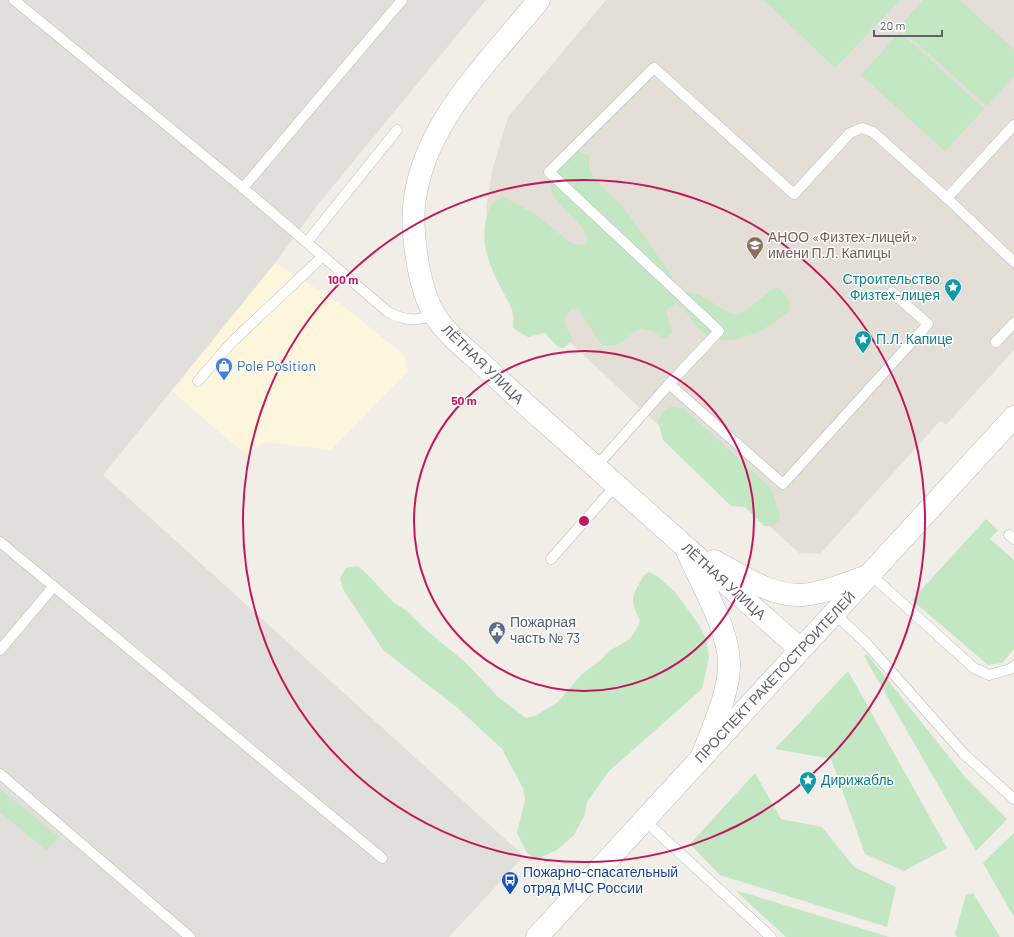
<svg xmlns="http://www.w3.org/2000/svg" width="1014" height="937" viewBox="0 0 1014 937" font-family="Barlow,sans-serif">
<rect width="100%" height="100%" fill="#f0eee6"/>
<path fill="#fdf6dd" d="M275,263l66,41 63,51 3,17 -76,78 -67,-8 -18,13 -74,-64z"/>
<path fill="#e1dfda" d="M0,0h486l-166,202 -45,61 -172,212 421,381 -75,81h-449z"/>
<path fill="#e3dfd7" d="M606,0h408v350l-68,75 -6,-4 -120,133 -21,-1 -155,-141 -142,-134 -12,-36 -4,-35 6,-36 16,-54z"/>
<g fill="#c3e6c3">
<path d="M764,0h136l-65,68z"/>
<path d="M923,0h36l55,49v27l-27,30 -88,-79z"/>
<path d="M900,32l84,77 -39,42 -84,-76z"/>
<path d="M578,151l11,5v12l5,11 29,28 45,63 9,17 5,4 18,4 31,19 6,1 10,-5 25,-21 6,-1c7,5 13,13 12,22 -19,18 -58,40 -84,25 -12,-8 -17,-24 -30,-32l-10,7 6,22 -4,5 -6,2 -9,-8 -12,-3c-15,7 -17,20 -37,17 -9,-1 -25,-53 -38,-30 -5,9 4,17 7,25l-10,8 -6,-2 -12,-13 -17,4 -11,-6 -4,-4c2,-17 -3,-21 -10,-35 -13,-25 -24,-48 -16,-76 3,-11 6,-16 17,-19l31,17 37,30 12,1 4,-4c-4,-27 -58,-44 -29,-75 6,-6 11,-13 19,-15z"/>
<path d="M670,407l13,1 88,80 9,27 -1,5 -7,6h-8l-19,-19 -14,-1 -68,-66 -5,-19 4,-8z"/>
<path d="M986,519l12,11 -8,9 24,21v89l-12,14 -14,2 -76,-65z"/>
<path d="M358,566l9,8 27,29 13,8 18,18 40,33 33,35 28,21 11,-3 21,-13 24,-28 19,-14 8,-9 21,-12 7,-11 3,-8c-12,-21 -7,-25 4,-45l5,-3 8,4 18,16 22,30 9,16 3,19 -7,32 -93,82 -22,31 -2,12 -11,21 -17,15 -20,9 -10,-6 -10,-20 8,-33 -2,-12 -21,-39 -43,-40 -76,-59 -40,-61 -3,-11 6,-10z"/>
<path d="M867,654l98,123 42,42 -31,32 -112,-195z"/>
<path d="M848,671l99,177 -43,23 -39,-17 -34,-95 -56,-10z"/>
<path d="M755,773l26,46 41,8 32,40 42,20 -9,40 -167,-52 -30,-31z"/>
<path d="M0,789l59,48 -13,13 -46,-38z"/>
<path d="M1014,833v84l-31,-54z"/>
<path d="M735,890l154,47h-103z"/>
<path d="M973,893l27,44h-43l-2,-3 11,-39z"/>
</g>
<g fill="none" stroke-linecap="round" stroke-linejoin="round">
<g stroke="#b8bbbf" stroke-width="11">
<g id="service">
<path d="M14,0l229,188 145,124c19,10 27,8 47,4"/>
<path d="M1014,125l-67,73 67,64"/>
<path d="M243,188l159,-188"/>
<path d="M307,242l90,-112"/>
<path d="M996,342l18,-19"/>
<path d="M198,381l33,-38 92,-87"/>
<path d="M669,384l50,-53 -170,-159 105,-104 140,126 56,-61 12,-5 11,4 74,66"/>
<path d="M596,467l73,-83 114,100 145,-160 -36,-32"/>
<path d="M1009,535l5,4"/>
<path d="M0,542l382,316"/>
<path d="M551,559l65,-74"/>
<path d="M870,574l104,94 15,7 21,-6 4,-3"/>
<path d="M834,613l33,31 97,110 50,45"/>
<path d="M0,650l54,-64"/>
<path d="M0,774l190,163"/>
<path d="M644,820l127,117"/>
</g>
</g>
<g stroke="#b8bbbf" stroke-width="23">
<g id="tertiary">
<path d="M539,0c-47,58 -109,116 -123,192 -7,33 2,97 20,125 11,17 27,30 42,43 24,23 48,45 73,67 83,74 166,148 249,222"/>
<path d="M688,553c13,30 41,77 41,110 1,28 -17,67 -27,93"/>
<path d="M714,561c27,14 58,36 89,34 22,-2 44,-12 65,-19"/>
</g>
</g>
<g stroke="#b7babf" stroke-width="23">
<path id="secondary" d="M537,937l477,-520"/>
</g>
<use href="#service" stroke="#fff" stroke-width="10"/>
<use href="#tertiary" stroke="#fff" stroke-width="22"/>
<use href="#secondary" stroke="#fff" stroke-width="22"/>
</g>
<g fill="none" stroke="#c2185b" stroke-width="2">
<circle cx="584" cy="521" r="170"/>
<circle cx="584" cy="521" r="341"/>
</g>
<defs>
<g id="school-pin" transform="scale(0.9)"><path d="M0 17L-7.5 6A9.5 9.5 0 1 1 7.5 6Z" fill="#8d6e63" stroke="#fff"/><path d="M0-5L7-2L0 1L-7-2ZM-4 1L0 2.5L4 1V4Q0 6-4 4Z" fill="#fff"/></g>
<g id="sight-pin" transform="scale(0.9)"><path d="M0 17L-7.5 6A9.5 9.5 0 1 1 7.5 6Z" fill="#0f9aa8" stroke="#fff"/><path d="M0-6L1.8-2.2L6-1.7L2.9 1.2L3.7 5.4L0 3.3L-3.7 5.4L-2.9 1.2L-6-1.7L-1.8-2.2Z" fill="#fff"/></g>
<g id="shop-pin" transform="scale(0.9)"><path d="M0 17L-7.5 6A9.5 9.5 0 1 1 7.5 6Z" fill="#3f7fe0" stroke="#fff"/><path d="M-5-2.5h2.3a2.7 3.5 0 0 1 5.4 0H5L5.5 6h-11ZM-1.5-2.5h3a1.5 2.3 0 0 0-3 0Z" fill="#fff"/></g>
<g id="civic-pin" transform="scale(0.9)"><path d="M0 17L-7.5 6A9.5 9.5 0 1 1 7.5 6Z" fill="#5c6f8a" stroke="#fff"/><path d="M-.6-6.5H3V-4.5H.6V-3L4-1V1h2V6H-6V1h2V-1L-.6-3ZM-1.2 2.5V6h2.4V2.5Z" fill="#fff"/></g>
<g id="bus-pin" transform="scale(0.9)"><path d="M0 17L-7.5 6A9.5 9.5 0 1 1 7.5 6Z" fill="#1a4fb4" stroke="#fff"/><path d="M-5-6H5V4H4V6H2V4H-2V6H-4V4H-5ZM-3.5-4V0h7V-4ZM-3.5 1.2v1.5H-2V1.2ZM2 1.2v1.5H3.5V1.2Z" fill="#fff"/></g>
</defs>
<g fill-rule="evenodd">
<use href="#school-pin" x="755" y="245"/>
<use href="#sight-pin" x="953" y="287"/>
<use href="#sight-pin" x="863" y="339"/>
<use href="#shop-pin" x="224" y="366"/>
<use href="#civic-pin" x="497" y="630"/>
<use href="#sight-pin" x="808" y="780"/>
<use href="#bus-pin" x="510" y="880"/>
</g>
<g text-anchor="middle" stroke-width="3" stroke-linejoin="round" paint-order="stroke">
<g font-size="14" fill="#785e54" stroke="#fff" text-anchor="start">
<text x="768" y="242">АНОО «Физтех-лицей»<tspan x="768" dy="16">имени П.Л. Капицы</tspan></text>
</g>
<g font-size="14" fill="#0d838f" stroke="#fff" text-anchor="start">
<text x="940" y="284" text-anchor="end">Строительство<tspan x="940" dy="16">Физтех-лицея</tspan></text>
<text x="876" y="344">П.Л. Капице</text>
<text x="821" y="785">Дирижабль</text>
</g>
<g font-size="14" fill="#5e6166" stroke="#fff">
<text transform="translate(483 364) rotate(44)" y="5">ЛЁТНАЯ УЛИЦА</text>
<text transform="translate(724 581) rotate(42)" y="5">ЛЁТНАЯ УЛИЦА</text>
<text transform="translate(775 677) rotate(-47)" y="5">ПРОСПЕКТ РАКЕТОСТРОИТЕЛЕЙ</text>
</g>
<g font-size="14" fill="#366cbe" stroke="#fff" text-anchor="start">
<text x="237" y="371">Pole Position</text>
</g>
<g font-size="14" fill="#4e5e75" stroke="#fff" text-anchor="start">
<text x="510" y="627">Пожарная<tspan x="510" dy="16">часть № 73</tspan></text>
</g>
<g font-size="14" fill="#164399" stroke="#fff" text-anchor="start">
<text x="523" y="877">Пожарно-спасательный<tspan x="523" dy="16">отряд МЧС России</tspan></text>
</g>
</g>
<circle cx="584" cy="521" r="6" fill="#c2185b" stroke="#fff" stroke-width="2"/>
<g font-size="12" text-anchor="middle" font-weight="bold" fill="#c2185b" stroke="#fff" stroke-width="3" stroke-linejoin="round" paint-order="stroke">
<text x="343" y="284">100 m</text>
<text x="464" y="405">50 m</text>
</g>
<path d="M874 30v6h68v-6" fill="none" stroke="#5e6166" stroke-width="2"/>
<text x="880" y="30" font-size="12" fill="#5e6166" stroke="#ffffff" stroke-width="3" paint-order="stroke">20 m</text>
</svg>
